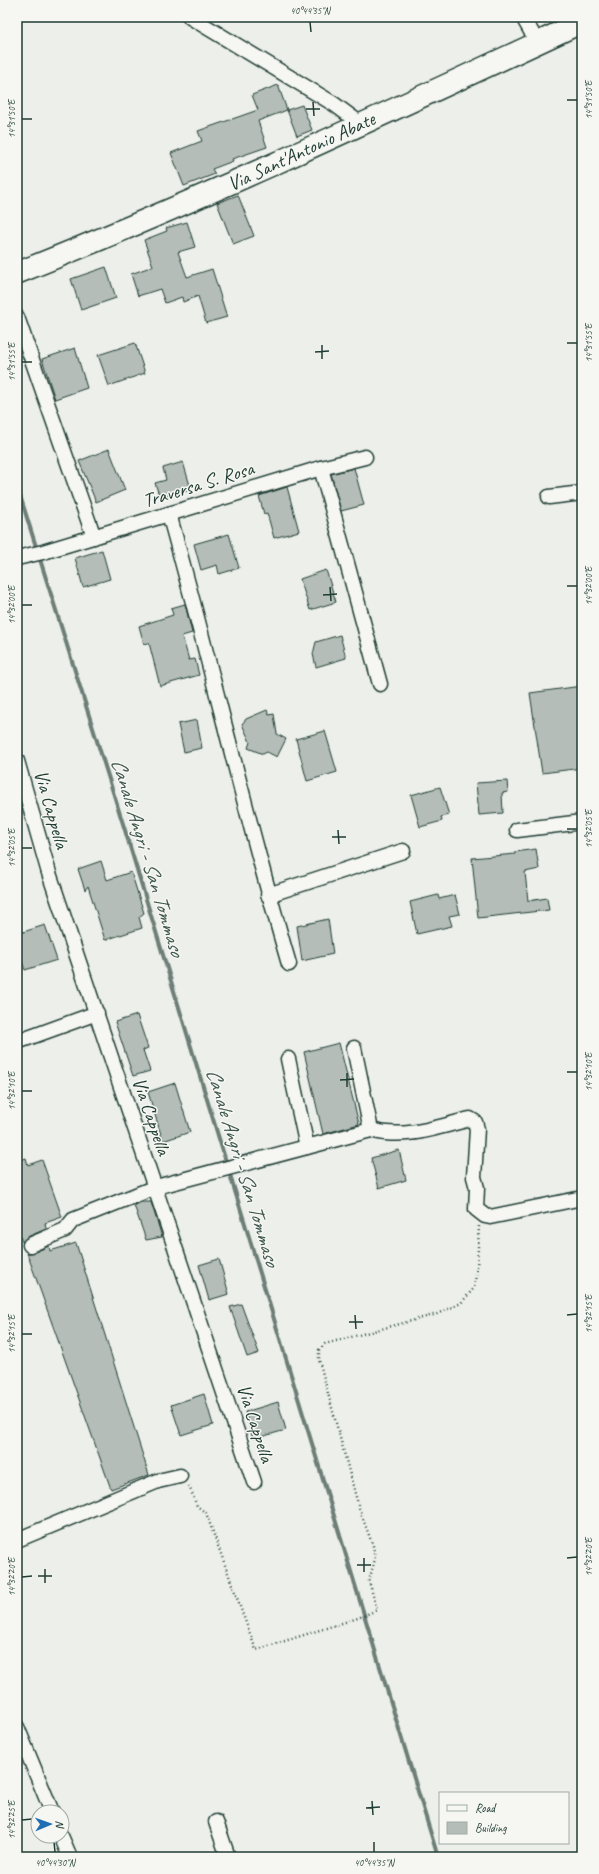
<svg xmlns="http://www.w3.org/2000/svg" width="599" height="1874" viewBox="0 0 599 1874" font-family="Caveat,sans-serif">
<rect width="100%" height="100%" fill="#edefea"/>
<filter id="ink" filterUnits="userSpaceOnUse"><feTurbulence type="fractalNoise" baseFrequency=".025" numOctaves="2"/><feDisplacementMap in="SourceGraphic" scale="8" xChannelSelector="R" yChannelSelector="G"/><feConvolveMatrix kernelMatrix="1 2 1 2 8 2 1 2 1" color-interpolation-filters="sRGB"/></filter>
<g filter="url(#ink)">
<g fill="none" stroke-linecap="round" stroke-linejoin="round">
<path stroke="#6c7e77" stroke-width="4" d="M17,486l107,341 314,1030"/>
</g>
<g fill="#b4bdb8" stroke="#1f3d34">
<path d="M278,85l9,25 -29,11 9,26 -35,12 1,2 -21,8 3,5 -31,12 -13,-33 31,-12 -4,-10 60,-21 -6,-15z"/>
<path d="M302,105l10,25 -15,6 -10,-26z"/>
<path d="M238,195l16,41 -21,8 -16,-41z"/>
<path d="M187,222l8,25 -17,5 9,25 25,-8 15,48 -21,6 -8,-27 -15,6 -1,-5 -17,6 -5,-14 -22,7 -7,-22 22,-8 -9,-26 23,-9 -1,-3z"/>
<path d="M106,267l10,31 -35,12 -10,-31z"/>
<path d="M135,343l10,30 -36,13 -11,-31z"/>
<path d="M75,348l12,40 -32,11 -13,-40z"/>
<path d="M109,449l16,41 -29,12 -17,-41z"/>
<path d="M183,462l8,27 -31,9 -5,-15 11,-3 -3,-12z"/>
<path d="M354,468l10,37 -23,6 -10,-37z"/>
<path d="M287,487l12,44 -25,7 -7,-25 -3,1 -5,-18z"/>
<path d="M229,534l10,34 -20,6 -2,-9 -16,5 -7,-26z"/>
<path d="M102,550l8,29 -27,8 -8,-29z"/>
<path d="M326,570l10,32 -26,8 -10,-31z"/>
<path d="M185,604l7,29 -10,3 7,24 6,-1 4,16 -39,11 -11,-43 -5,1 -5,-18 34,-11 -2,-7z"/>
<path d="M340,635l6,23 -30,9 -3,-13 3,-12z"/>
<path d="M582,686v82l-40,5 -12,-80z"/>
<path d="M267,710l2,5 5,-1 3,20 9,5 -9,18 -10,-5 -4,2 -15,-6 2,-6 -8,-18 4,-5z"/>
<path d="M197,720l5,28 -18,4 -6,-28z"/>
<path d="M325,731l12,41 -30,9 -11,-42z"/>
<path d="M507,781l1,11 -6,1 1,20 -24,2 -3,-32z"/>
<path d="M440,787l9,28 -8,2 1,4 -22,6 -9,-32z"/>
<path d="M536,849l3,20 -14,3 3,29 19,-3 2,12 -71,8 -6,-60 43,-4v-2z"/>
<path d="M101,861l6,19 24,-8 13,41 -5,4 3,11 -37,12 -17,-54 -3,4 -7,-21z"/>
<path d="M438,895l1,4 16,-4 5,19 -11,2 3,10 -35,8 -7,-32z"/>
<path d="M328,919l5,35 -31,7 -5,-35z"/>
<path d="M45,925l12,35 -32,10 -8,-23v-13z"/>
<path d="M137,1015l11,33 -5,2 7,21 -17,5 -18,-54z"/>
<path d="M339,1043l20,81 -36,10 -19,-82z"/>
<path d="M175,1083l15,49 -27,9 -15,-49z"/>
<path d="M399,1150l7,30 -27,8 -8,-30z"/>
<path d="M26,1158l2,7 14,-5 20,57 -17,6 1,6 -19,8 -5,5 -5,-16v-65z"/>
<path d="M142,1202h9l11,35 -16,3 -12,-35z"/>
<path d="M76,1243l73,232 -38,14 -84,-236h6l16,-7 1,5z"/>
<path d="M219,1259l10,35 -20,6 -10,-35z"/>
<path d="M241,1304l18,49 -12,4 -17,-50z"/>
<path d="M204,1394l9,31 -32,10 -10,-30z"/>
<path d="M278,1402l8,28 -33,9 -8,-27z"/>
</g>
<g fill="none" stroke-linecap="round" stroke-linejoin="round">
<g stroke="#1f3d34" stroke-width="17">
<g id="street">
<path d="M190,17l144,87 27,20"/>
<path d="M523,17l14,25"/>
<path d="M17,317l77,220"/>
<path d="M321,468l59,216"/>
<path d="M549,497l33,-4"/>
<path d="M169,514c42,149 76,301 120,450"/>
<path d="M17,558l26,-6 278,-84 44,-11"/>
<path d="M17,761l32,112 205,609"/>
<path d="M517,830l65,-8"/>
<path d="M268,895l135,-44"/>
<path d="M17,1042l80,-29"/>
<path d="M354,1048l17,82"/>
<path d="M288,1059l19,88"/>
<path d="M30,1245l35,-15 8,-10 83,-33 215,-57c34,10 66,-3 99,-11l5,3 2,7 -3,48 3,11 -1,21 9,7 5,1 92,-19"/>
<path d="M17,1540l141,-59 22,-5"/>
<path d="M17,1727l35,85"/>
<path d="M216,1822l12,35"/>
<path d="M61,1836l9,21"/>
</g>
</g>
<g stroke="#1f3d34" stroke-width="24">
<path id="secondary" d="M17,273c192,-76 378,-164 565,-251"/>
</g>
<path stroke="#1f3d34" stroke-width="2.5" stroke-dasharray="1 3" stroke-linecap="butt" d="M189,1486l8,20 9,7 50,137 102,-32 19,-8 -8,-29 6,-22 -2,-13 -14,-38 -40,-148v-10l6,-6 112,-30 24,-11 13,-15 3,-19 2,-43"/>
<use href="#street" stroke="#f6f6f2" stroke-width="14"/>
<use href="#secondary" stroke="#f6f6f2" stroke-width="21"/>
</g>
</g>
<path fill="none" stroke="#1f3d34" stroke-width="1.5" d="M310,22l1,10M567,100h10M313,102l1,14M306,109h14M22,119h10M567,343h10M322,345v14M315,352l14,-1M22,362h10M567,586h10M330,587l1,14M323,595l14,-1M22,605h10M567,829h10M338,830l1,14M332,837h14M22,848h10M567,1072h10M347,1073v14M340,1080l14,-1M22,1091h10M355,1315l1,14M567,1315l10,-1M349,1322h14M22,1334h10M364,1558v14M567,1558l10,-1M357,1565h14M45,1569v14M38,1576h14M22,1577l10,-1M372,1801l1,14M366,1808l14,-1M22,1820l10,-1M54,1842l1,10M374,1842v10"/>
<g text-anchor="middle" stroke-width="3" stroke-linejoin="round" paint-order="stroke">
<g font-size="20" fill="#1f3d34" stroke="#f6f6f2">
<text transform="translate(301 151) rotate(-25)" y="7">Via Sant'Antonio Abate</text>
<text transform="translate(198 484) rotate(-17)" y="7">Traversa S. Rosa</text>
<text transform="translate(52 809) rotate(74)" y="7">Via Cappella</text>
<text transform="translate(152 1116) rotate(71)" y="7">Via Cappella</text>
<text transform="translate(256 1423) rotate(72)" y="7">Via Cappella</text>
</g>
<g font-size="21" font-style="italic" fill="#3f5850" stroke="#f6f6f2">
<text transform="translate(148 857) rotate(73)" y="7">Canale Angri - San Tommaso</text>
<text transform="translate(243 1167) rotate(73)" y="7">Canale Angri - San Tommaso</text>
</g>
</g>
<rect width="599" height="1874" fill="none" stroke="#f6f6f2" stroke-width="44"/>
<rect x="439" y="1792" width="130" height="52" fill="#f6f6f2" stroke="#a0aca6"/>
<rect x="447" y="1805" width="20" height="6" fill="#f6f6f2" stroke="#a0aca6"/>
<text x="475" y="1812" font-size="12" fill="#1f3d34">Road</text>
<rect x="447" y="1822" width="20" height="12" fill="#b4bdb8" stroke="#a0aca6"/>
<text x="475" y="1832" font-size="12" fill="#1f3d34">Building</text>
<g transform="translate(50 1824) rotate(88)"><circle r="19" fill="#f6f6f2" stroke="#a0aca6"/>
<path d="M0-3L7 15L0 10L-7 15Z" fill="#1f6fb2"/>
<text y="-6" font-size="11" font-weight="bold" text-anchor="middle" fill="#1f3d34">N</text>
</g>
<rect x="22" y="22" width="555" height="1830" fill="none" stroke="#1f3d34" stroke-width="1.5"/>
<g font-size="10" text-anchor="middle" fill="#1f3d34">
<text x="310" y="14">40°44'35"N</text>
<text transform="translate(588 100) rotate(-90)" y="4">14°31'50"E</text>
<text transform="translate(11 119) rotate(-90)" y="4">14°31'50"E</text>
<text transform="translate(588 343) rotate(-90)" y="4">14°31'55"E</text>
<text transform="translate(11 362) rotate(-90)" y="4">14°31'55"E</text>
<text transform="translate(588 586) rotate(-90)" y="4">14°32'00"E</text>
<text transform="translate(11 605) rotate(-90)" y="4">14°32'00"E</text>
<text transform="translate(588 829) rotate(-90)" y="4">14°32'05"E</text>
<text transform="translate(11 848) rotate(-90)" y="4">14°32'05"E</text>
<text transform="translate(588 1072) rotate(-90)" y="4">14°32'10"E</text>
<text transform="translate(11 1091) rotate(-90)" y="4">14°32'10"E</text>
<text transform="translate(588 1314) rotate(-90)" y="4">14°32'15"E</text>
<text transform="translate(11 1334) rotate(-90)" y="4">14°32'15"E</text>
<text transform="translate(588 1557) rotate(-90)" y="4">14°32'20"E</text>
<text transform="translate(11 1577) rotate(-90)" y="4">14°32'20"E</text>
<text transform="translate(11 1820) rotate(-90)" y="4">14°32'25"E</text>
<text x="55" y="1866">40°44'30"N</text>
<text x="374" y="1866">40°44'35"N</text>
</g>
</svg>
